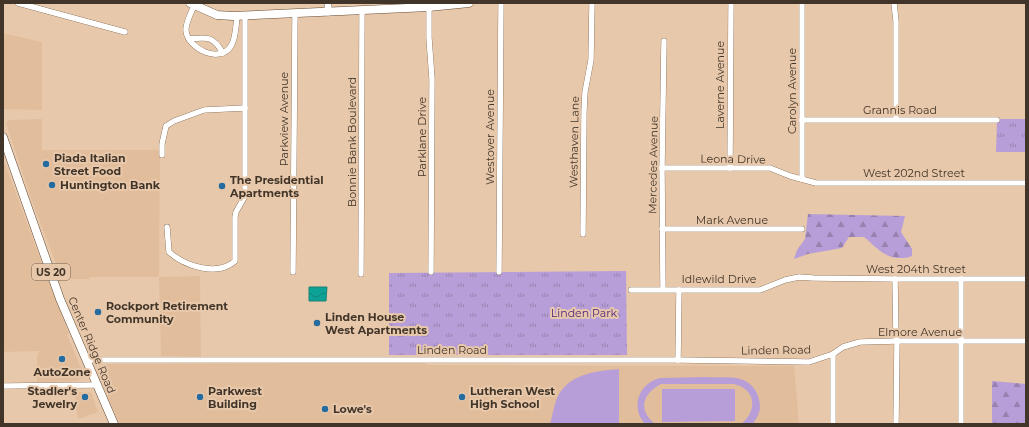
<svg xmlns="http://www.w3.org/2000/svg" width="1029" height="427" viewBox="0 0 1029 427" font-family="Montserrat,sans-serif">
<defs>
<pattern id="forest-firs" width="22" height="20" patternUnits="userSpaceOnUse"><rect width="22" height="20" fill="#b89ed8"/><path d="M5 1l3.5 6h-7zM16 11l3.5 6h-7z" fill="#9782af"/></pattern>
<pattern id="park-tufts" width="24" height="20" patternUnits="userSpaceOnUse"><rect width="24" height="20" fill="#b89ed8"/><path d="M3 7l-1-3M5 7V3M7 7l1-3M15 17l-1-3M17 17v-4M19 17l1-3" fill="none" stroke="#9782af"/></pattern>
<pattern id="water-waves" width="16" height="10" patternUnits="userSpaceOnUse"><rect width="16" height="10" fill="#0ca396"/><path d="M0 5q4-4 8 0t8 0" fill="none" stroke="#0e867a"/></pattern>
</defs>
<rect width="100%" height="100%" fill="#e8c8ab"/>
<g fill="#e2bd9b">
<path d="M3,33l39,9v68l-39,-1z"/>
<path d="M42,119v31h118l-1,127 41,-1 1,81 -40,-1 -2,-79h-69l-1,2h-27l-30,-78 -26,-78 3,-3z"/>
<path d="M3,162l3,4 36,98 27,70 -2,1 18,42 -9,4 -39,1v-26l3,-5 -37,1z"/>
<path d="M302,363h122l4,2 366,1 5,58h-679l-24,-53 3,-6 4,-1z"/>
<path d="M75,392h15l2,2 6,18 -19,7 -2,-4z"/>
</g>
<g fill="#b89ed8">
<path d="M619,369v55h-69c3,-10 4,-21 9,-30 13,-21 38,-23 60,-25z"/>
<path d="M706,377c11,1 24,-1 34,2 13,3 20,16 20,28 0,6 -4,12 -7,17h-12c17,-13 15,-35 -7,-40h-73c-19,10 -23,26 -6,40h-10c-15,-17 -6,-41 15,-46z"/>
<path d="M662,389h73v32l-73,1z"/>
</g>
<g fill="url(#forest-firs)">
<path d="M808,214l97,2 -4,16 11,17v7c-4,2 -8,2 -12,2 -16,0 -25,-12 -36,-21h-15l-7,11 -34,6 -14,5 3,-9 8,-11z"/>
<path d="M992,381l34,3v40h-34z"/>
</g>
<g fill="url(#park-tufts)">
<path d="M997,119h29v33h-30z"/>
<path d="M626,271l1,84h-238v-82z"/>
</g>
<path fill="url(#water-waves)" stroke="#1c8275" d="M309,287h18l-1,14h-17z"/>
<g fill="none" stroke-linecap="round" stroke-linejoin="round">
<g stroke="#654b31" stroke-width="6">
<g id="minor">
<path d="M18,3l107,29"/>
<path d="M429,3v35l3,41 -1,193"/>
<path d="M802,3v176"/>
<path d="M894,3l2,18v98"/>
<path d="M194,5c-2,7 -9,18 -8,26 2,18 34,33 45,15 5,-8 5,-21 6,-30"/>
<path d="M189,39c19,-2 24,-3 34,14"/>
<path d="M802,120h195"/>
<path d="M162,155v-11l4,-18 8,-5 30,-11 41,-2"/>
<path d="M662,168h108l20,8 26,7h210"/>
<path d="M730,168l1,-165"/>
<path d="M167,227l2,25c16,14 48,25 66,9v-44l1,-5 9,-16v-180"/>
<path d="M662,229h140"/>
<path d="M583,234l1,-123 1,-19 6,-32 1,-57"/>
<path d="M293,272l2,-258"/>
<path d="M499,272l2,-269"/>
<path d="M361,274l1,-264"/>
<path d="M895,279l1,58 1,4 -1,83"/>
<path d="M961,279v145"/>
<path d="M663,289l-1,-121 2,-127"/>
<path d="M631,290h129l25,-10 14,-3 14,1 82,1h131"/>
<path d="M833,354v70"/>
<path d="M86,360h592l131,2 24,-8 10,-7 17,-5 37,-1h129"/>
<path d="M678,360l1,-70"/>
<path d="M3,386l94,-1"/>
</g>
</g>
<g stroke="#654b31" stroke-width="8">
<path id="tertiary" d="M328,12v-9"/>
</g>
<g stroke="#654b31" stroke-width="9">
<path id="secondary" d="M190,3l27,12 16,1 196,-9 40,-4"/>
</g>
<g stroke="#654b31" stroke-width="9">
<path id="primary" d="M3,137l57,162 54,125"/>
</g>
<use href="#minor" stroke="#fff" stroke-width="5.5"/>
<use href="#tertiary" stroke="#fff" stroke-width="7"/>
<use href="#secondary" stroke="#fff" stroke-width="8"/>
<use href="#primary" stroke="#fff" stroke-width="8"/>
</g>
<g fill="#246b9f" stroke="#e8c8ab" stroke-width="1.5">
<circle cx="46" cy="164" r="4"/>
<circle cx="52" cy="185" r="4"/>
<circle cx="222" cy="186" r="4"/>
<circle cx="98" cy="312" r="4"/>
<circle cx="317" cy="323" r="4"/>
<circle cx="62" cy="359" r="4"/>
<circle cx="85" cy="397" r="4"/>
<circle cx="200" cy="397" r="4"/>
<circle cx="462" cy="397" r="4"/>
<circle cx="325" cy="409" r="4"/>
</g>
<g text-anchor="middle" stroke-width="4" stroke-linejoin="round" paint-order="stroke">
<rect fill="#e8c8ab" stroke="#736150" stroke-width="1" x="32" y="264" width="38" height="16" rx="3"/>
<g font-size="10" font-weight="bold" fill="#413529">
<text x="51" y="276">US 20</text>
</g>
<g font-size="11" fill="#413529" stroke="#e8c8ab">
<text transform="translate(720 85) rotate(-90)" y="4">Laverne Avenue</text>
<text transform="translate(792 91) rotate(-90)" y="4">Carolyn Avenue</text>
<text x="900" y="114">Grannis Road</text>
<text transform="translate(284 119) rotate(-90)" y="4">Parkview Avenue</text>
<text transform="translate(422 137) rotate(-90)" y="4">Parklane Drive</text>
<text transform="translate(490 137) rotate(-90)" y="4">Westover Avenue</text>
<text transform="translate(352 142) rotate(-90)" y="4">Bonnie Bank Boulevard</text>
<text transform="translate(574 142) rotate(-89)" y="4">Westhaven Lane</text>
<text transform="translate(733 159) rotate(1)" y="4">Leona Drive</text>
<text transform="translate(653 165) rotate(-89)" y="4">Mercedes Avenue</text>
<text x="914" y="177">West 202nd Street</text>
<text x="732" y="224">Mark Avenue</text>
<text x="916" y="273">West 204th Street</text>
<text x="719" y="283">Idlewild Drive</text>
<text x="920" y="336">Elmore Avenue</text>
<text transform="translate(92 345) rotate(67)" y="4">Center Ridge Road</text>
<text x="452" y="354">Linden Road</text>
<text transform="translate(776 350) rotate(-1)" y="4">Linden Road</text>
</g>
<g font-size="11" font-weight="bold" fill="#413529" stroke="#e8c8ab" text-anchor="start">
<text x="54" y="162">Piada Italian<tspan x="54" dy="13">Street Food</tspan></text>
<text x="230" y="184">The Presidential<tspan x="230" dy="13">Apartments</tspan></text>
<text x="60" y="189">Huntington Bank</text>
<text x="106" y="310">Rockport Retirement<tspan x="106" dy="13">Community</tspan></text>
<text x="325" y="321">Linden House<tspan x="325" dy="13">West Apartments</tspan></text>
<text x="62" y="376" text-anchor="middle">AutoZone</text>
<text x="77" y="395" text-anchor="end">Stadler's<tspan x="77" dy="13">Jewelry</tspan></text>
<text x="208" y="395">Parkwest<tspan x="208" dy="13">Building</tspan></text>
<text x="470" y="395">Lutheran West<tspan x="470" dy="13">High School</tspan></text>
<text x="333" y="413">Lowe's</text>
</g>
<g font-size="11" fill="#52247b" stroke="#e8c8ab">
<text x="584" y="317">Linden Park</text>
</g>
</g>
<rect width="1029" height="427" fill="none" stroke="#413529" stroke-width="8"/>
</svg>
